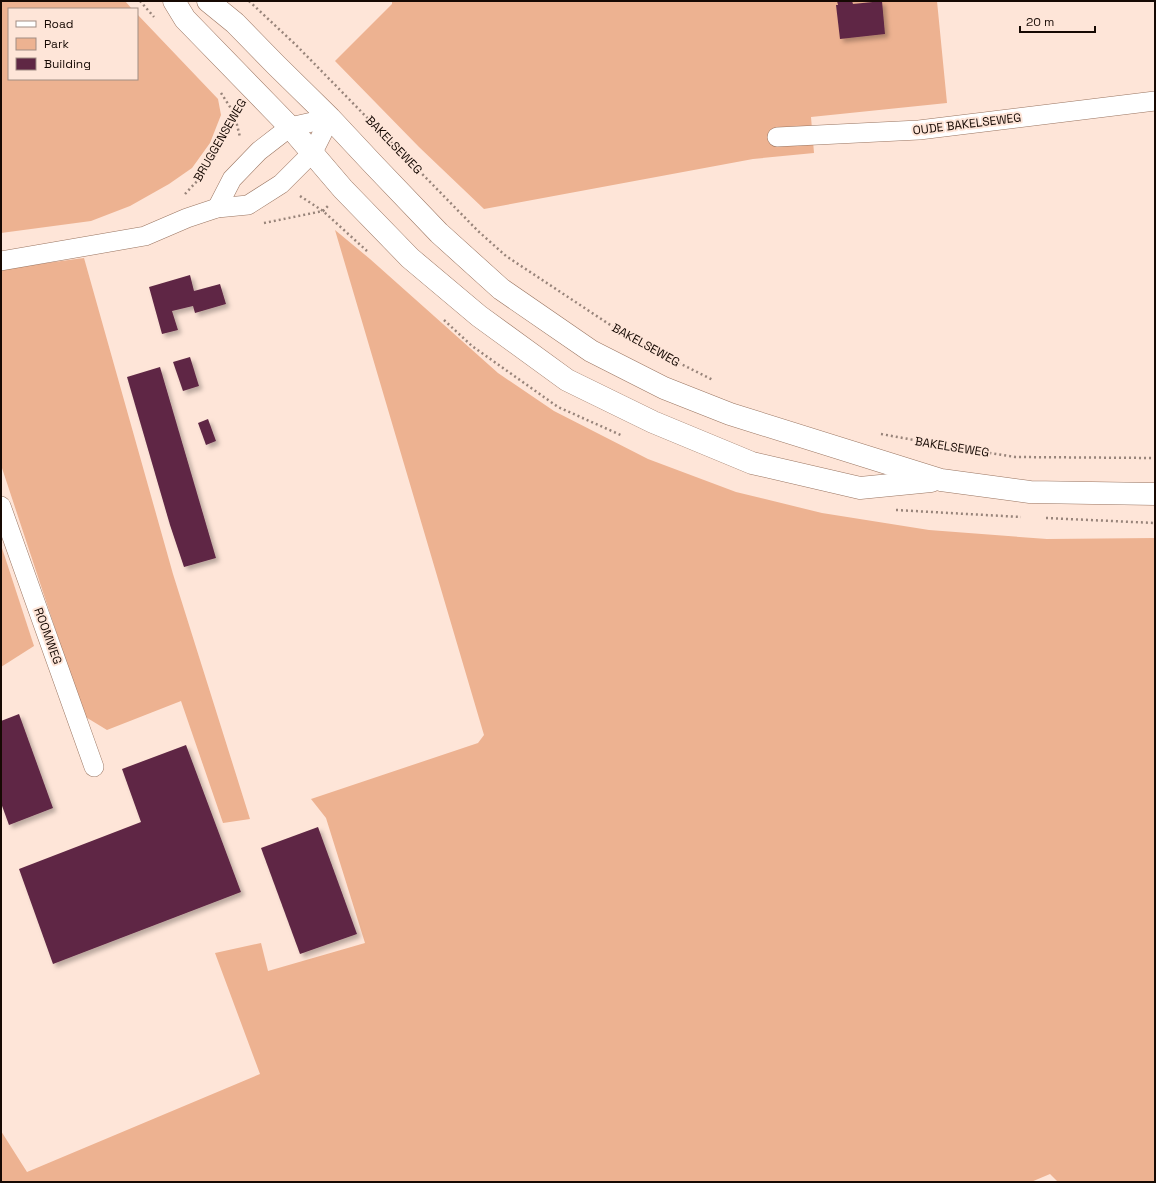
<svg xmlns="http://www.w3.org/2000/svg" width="1156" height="1183" viewBox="0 0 1156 1183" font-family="'Space Grotesk',sans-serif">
<defs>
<filter id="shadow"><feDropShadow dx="3.5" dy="3.5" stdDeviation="2" flood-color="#0004"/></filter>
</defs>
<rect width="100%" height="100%" fill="#fee5d8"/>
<g fill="#edb291">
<path d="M1,1h124l7,8h-123v70h128v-65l81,85 3,16 -11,28 -18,25 -23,16 -39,22 -39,15 -90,12z"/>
<path d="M392,1h545l10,102 -136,14 3,36 -61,6 -269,50 -65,-62 -84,-86 57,-57z"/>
<path d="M335,230l35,29 128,114 56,38 94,48 88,33 86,21 107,17 118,9 108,-1v644h-97l-8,-8 -19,8h-1030v-51l26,41 233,-98 -45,-121 46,-10 7,28 97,-28 -39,-125 -15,-19 167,-56 6,-8z"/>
<path d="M84,258l89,316 77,245 -27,4 -42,-122 -74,29 -23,-14 -83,-251v-196z"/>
<path d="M1,545l33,101 -33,21z"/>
</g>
<g fill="#5f2744" filter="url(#shadow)">
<path d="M837,1h15l1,3 29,-3 3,33 -45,5 -4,-34h2z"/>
<path d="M190,275l4,16 26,-7 6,20 -31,9 -2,-7 -21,5 6,19 -16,4 -13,-47z"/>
<path d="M190,357l9,29 -16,5 -10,-29z"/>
<path d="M160,367l56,191 -32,9 -14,-42 -43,-148z"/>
<path d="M208,419l8,22 -10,4 -8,-22z"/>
<path d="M19,714l34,94 -44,17 -8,-22v-82z"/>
<path d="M186,745l55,147 -188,72 -34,-95 122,-47 -19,-53z"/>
<path d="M318,827l39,107 -57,20 -39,-106z"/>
</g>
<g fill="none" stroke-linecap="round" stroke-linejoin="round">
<g stroke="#997460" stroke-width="20">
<g id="minor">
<path d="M777,137l142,-7 236,-29"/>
<path d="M217,208l15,-29 27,-28 31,-24 40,-9"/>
<path d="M1,261l144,-25 42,-18 30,-10 31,-3 33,-21 32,-32 17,-34"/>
<path d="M1,506l93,261"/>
</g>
</g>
<g stroke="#997460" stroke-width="23">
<g id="secondary">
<path d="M174,1l11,18 105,108 53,62 67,69 69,58 88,64 86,42 99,41 108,25 71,-7"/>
<path d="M208,1l27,22 41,42 54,53 43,46 66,69 62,56 90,62 73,37 66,26 211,66 89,12 125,2"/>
</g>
</g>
<g stroke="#98847a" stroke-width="2.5" stroke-dasharray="2 3" stroke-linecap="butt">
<path d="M140,1l14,16"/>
<path d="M249,1l48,45 181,185 28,25 127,84 80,40"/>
<path d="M221,93l13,20 6,24"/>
<path d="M185,194l14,-15 38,-71"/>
<path d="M300,196l23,15 44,40"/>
<path d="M264,223l59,-12 5,-5"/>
<path d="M444,320l28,26 86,61 65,29"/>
<path d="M881,434l66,12 68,11 140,1"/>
<path d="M896,510l125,7"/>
<path d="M1046,518l109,5"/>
</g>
<use href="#minor" stroke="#fff" stroke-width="19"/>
<use href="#secondary" stroke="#fff" stroke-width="22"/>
</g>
<g text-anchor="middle" stroke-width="4" stroke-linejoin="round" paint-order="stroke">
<g font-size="12" fill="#160903" stroke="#fee5d8">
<text transform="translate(967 124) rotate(-7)" y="4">OUDE BAKELSEWEG</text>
<text transform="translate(220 140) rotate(-60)" y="4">BRUGGENSEWEG</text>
<text transform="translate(394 145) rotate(46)" y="4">BAKELSEWEG</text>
<text transform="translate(646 345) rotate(29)" y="4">BAKELSEWEG</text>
<text transform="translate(952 447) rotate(9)" y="4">BAKELSEWEG</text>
<text transform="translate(48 636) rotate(70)" y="4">ROOMWEG</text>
</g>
</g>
<rect width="1156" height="1183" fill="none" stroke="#160903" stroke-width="4"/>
<rect x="8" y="8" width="130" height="72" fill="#fee5d8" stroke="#a18d83"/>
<rect x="16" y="21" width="20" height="6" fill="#ffffff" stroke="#a18d83"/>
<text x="44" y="28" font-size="12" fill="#160903">Road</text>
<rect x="16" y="38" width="20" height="12" fill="#edb291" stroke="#a18d83"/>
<text x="44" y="48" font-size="12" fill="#160903">Park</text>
<rect x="16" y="58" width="20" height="12" fill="#5f2744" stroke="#a18d83"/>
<text x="44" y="68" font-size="12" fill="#160903">Building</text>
<path d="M1020 26v6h75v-6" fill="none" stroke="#160903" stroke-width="2"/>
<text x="1026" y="26" font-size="12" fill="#160903" stroke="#fee5d8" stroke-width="3" paint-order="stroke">20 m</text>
</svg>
